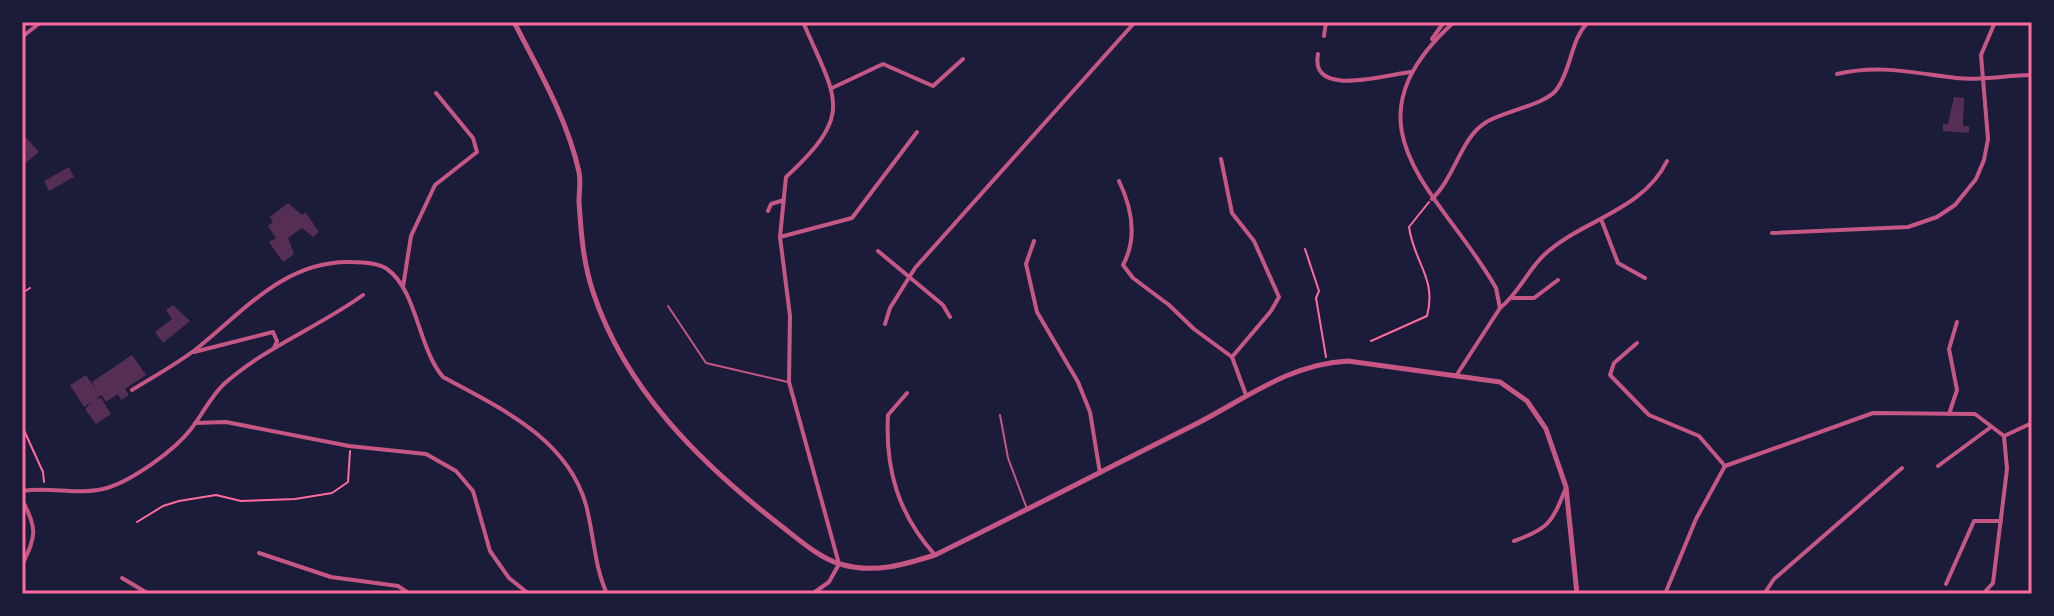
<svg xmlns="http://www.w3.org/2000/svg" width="2054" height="616" viewBox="0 0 2054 616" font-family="'Archivo Narrow',sans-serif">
<rect width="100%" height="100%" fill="#1b1b3a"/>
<g fill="#542f53">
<path d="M1954,97l10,1 -1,28h6v7l-26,-2v-7h5z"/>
<path d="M22,133l17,19 -17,14z"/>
<path d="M69,167l5,10 -25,14 -5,-10z"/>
<path d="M288,203l14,12 4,-2 13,19 -6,5 -11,-9 -14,10 6,16 -11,8 -14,-20 7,-4 -8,-12 5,-4 -3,-5z"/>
<path d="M173,305l17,16 -27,22 -8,-11 17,-13 -6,-9z"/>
<path d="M132,355l14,20 -21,14 4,6 -8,5 -3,-6 -12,8 -5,-7 -5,4 5,-1 10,16 -15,10 -11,-15 8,-8 -9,6 -14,-22 16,-10 10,15 -4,-8z"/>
</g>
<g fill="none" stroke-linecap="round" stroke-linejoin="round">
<g stroke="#ff6b9d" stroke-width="2">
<path d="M1305,249l14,42 -3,7 10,59"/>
<path d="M22,293l8,-5"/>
<path d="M1371,341l56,-25c10,-38 -13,-53 -18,-89l20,-25"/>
<path d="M22,426l21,46 1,10"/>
<path d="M137,522l26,-16 16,-5 37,-6 25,6 54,-2 37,-6 16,-11 2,-31"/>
</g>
<g stroke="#c65784" stroke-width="2">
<path d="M668,306l38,57 82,19"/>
<path d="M1000,415l8,43 19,51"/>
</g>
<g stroke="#c65784" stroke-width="4">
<path d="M803,22c34,79 52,91 -17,155l-6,60 10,79 -1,66 50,182 -10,18 -17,12"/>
<path d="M1454,22c-118,107 -12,170 42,266l4,20 -44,68"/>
<path d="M1324,36l2,-14"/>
<path d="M22,37l19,-15"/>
<path d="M1432,39l12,-17"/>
<path d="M1318,54c-9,45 70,20 93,18"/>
<path d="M1837,74c43,-10 76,-1 119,4 26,3 50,-3 76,-3"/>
<path d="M832,88l51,-24 50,22 30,-27"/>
<path d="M1221,159l11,54 22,28 25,56 -8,14 -39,46 14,38"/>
<path d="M1119,181c13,27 19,56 4,84l10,13 36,27 25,24 38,28"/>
<path d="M1432,199c23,-22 29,-61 53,-76 18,-12 61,-18 72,-34 15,-21 13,-48 31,-67"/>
<path d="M768,211l3,-7 13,-4"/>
<path d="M1601,219l17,44 27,15"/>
<path d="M1772,233l136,-6 29,-10 18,-12 21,-26 8,-19 4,-21 -7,-84 14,-33"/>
<path d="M780,237l72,-19 65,-86"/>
<path d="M1034,241l-8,23 11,48 41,70 12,30 10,61"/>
<path d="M878,251l65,54 7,12"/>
<path d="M403,287l8,-51 24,-51 42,-33 -4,-14 -37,-45"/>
<path d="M1513,298h21l24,-18"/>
<path d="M1500,308c19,-15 27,-37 44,-53 37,-35 99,-44 123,-94"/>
<path d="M885,324l5,-16 25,-40 220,-246"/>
<path d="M1637,343l-23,20 -4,12 39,40 50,21 26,30"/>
<path d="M194,352l79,-20 4,9 -3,7"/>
<path d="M132,390c21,-13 43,-25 63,-40 48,-38 90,-90 156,-88 11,0 27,1 36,7 30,21 31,79 56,108 57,31 124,61 143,128 8,30 8,60 21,89"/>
<path d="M907,393l-19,22c-3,54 10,99 47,140"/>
<path d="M1949,414l8,-24 -8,-41 8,-27"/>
<path d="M195,423l31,-1 123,24 77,8 30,17 17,20 17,60 19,27 20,16"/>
<path d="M2004,436l28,-13"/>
<path d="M1938,466l53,-39"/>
<path d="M22,491c28,-5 57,5 85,-3 26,-8 68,-38 84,-59 11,-14 20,-33 33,-45 41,-37 95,-57 139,-89"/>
<path d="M22,500c16,29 14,36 0,65"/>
<path d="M1514,541c34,-12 38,-18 51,-51"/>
<path d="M259,553l72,24 67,9 12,8"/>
<path d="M122,578l27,16"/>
<path d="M1946,584l28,-63h27"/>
<path d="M1665,594l31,-75 29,-53 148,-53 102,1 29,22"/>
<path d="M1764,594l10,-15 128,-111"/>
<path d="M1983,594l10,-11 14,-114 -3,-33"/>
</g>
<path stroke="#c65784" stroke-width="5" d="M514,22c25,49 53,96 65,150 2,9 0,20 0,30 2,30 4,60 14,90 32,97 107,171 187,233 17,13 39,33 60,39 34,10 63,1 95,-9 86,-42 171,-86 257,-129 52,-26 96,-62 156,-65l152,21 27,19 19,28 20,58 11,107"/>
</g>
<rect width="2054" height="616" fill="none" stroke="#1b1b3a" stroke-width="48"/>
<rect x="24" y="24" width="2006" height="568" fill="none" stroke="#ff6b9d" stroke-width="3"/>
</svg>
